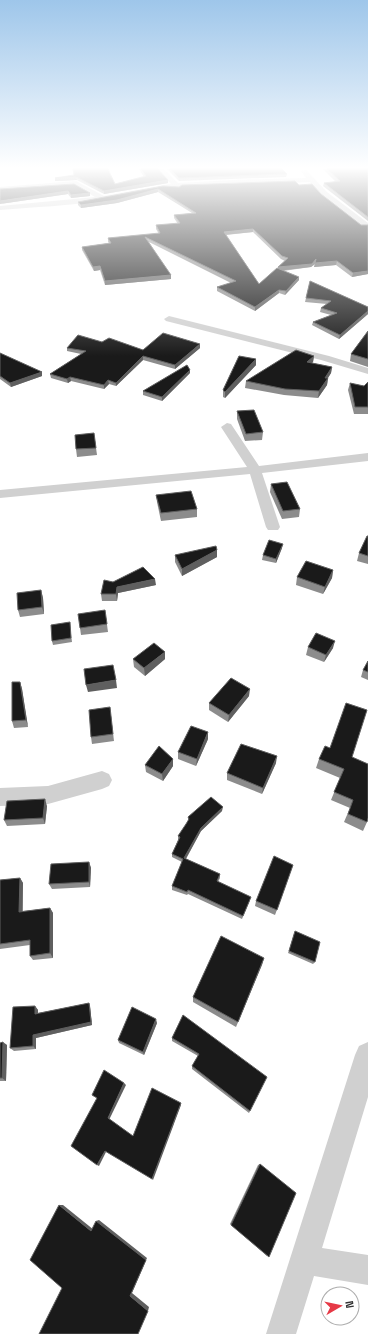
<svg xmlns="http://www.w3.org/2000/svg" width="368" height="1334" viewBox="0 0 368 1334" font-family="'Space Grotesk',sans-serif">
<rect width="100%" height="100%" fill="#fff"/>
<g fill="none" stroke-linecap="round" stroke-linejoin="round">
<g fill="#d0d0d0" fill-rule="evenodd">
<path d="M157,169h7l14,14 55,-3 73,-2 -5,-7 5,-1 21,22 41,31v4h-7l-40,-31 -11,-14 -128,5 -3,2c-16,-5 -57,8 -75,11 -34,6 -70,7 -104,10v-4l95,-9 -20,-12 -75,6v-4l76,-6 28,15 67,-12z"/>
<path d="M169,316l160,40 39,12v6l-47,-14 -155,-39 -2,-2z"/>
<path d="M227,423l4,1 28,42 109,-13v8l-106,12 18,54 -2,3h-10l-2,-3 -16,-53 -250,24v-8l247,-23 -26,-40z"/>
<path d="M102,771l7,3 3,6 -3,6 -7,3 -54,15 -48,2v-18l48,-2z"/>
<path d="M368,1042v55l-46,151 46,7v30l-54,-9 -18,58h-30l89,-279 4,-9z"/>
</g>
</g>
<g fill="#8c8c8c" fill-rule="evenodd">
<path d="M139,169h19l10,14 -64,11 -27,-14 -22,1 19,-6 41,9 29,-7z"/>
<path d="M167,169h115l5,5 -1,3 -107,4z"/>
<path d="M323,169h45v52l-45,-35 1,-3 12,-1z"/>
<path d="M74,184l16,9v3l-19,2 -3,-4 -68,10z"/>
<path d="M299,185l22,9 40,31h7v49l-16,3 -16,-12 -22,2 1,-3 -4,3 -28,4 16,9 -14,15 -6,-2 -24,18 -38,-20v-4l14,-4 -82,-41 22,37 -66,6 -5,-15 -6,1 -12,-21v-3l27,-4 -1,-1v-4l51,-4 -3,-5v-4l22,-1 -4,-6v-3l18,-2 -34,-21 -41,11 -36,5 -3,-3v-3l85,-16 16,1zM253,232l28,27 4,2 -7,8 -19,15 -33,-49z"/>
<path d="M310,281l58,26v7l-29,25 -27,-14 1,-3 18,-7 -11,-3 1,-4 6,-4 -22,-2z"/>
<path d="M368,331v36l-18,-6 1,-7z"/>
<path d="M102,342l41,8 57,-2 -25,21 -32,-9 -27,26 -7,-2 -5,5 -33,-8 -3,2 -17,-5 -1,-4 31,-20 -14,-3v-3z"/>
<path d="M0,353l42,23 -31,11 -11,-8z"/>
<path d="M314,356l-1,6 -1,1 20,4 -1,6 -3,5 -1,7 -9,13 -34,-3 -39,-7 1,-7z"/>
<path d="M256,359v6l-31,33 -2,-1v-7z"/>
<path d="M190,373l-28,28 -19,-6v-4z"/>
<path d="M368,382v32h-14l-6,-24 2,-7 14,3z"/>
<path d="M237,411l26,21 -1,8 -17,1 -8,-22z"/>
<path d="M94,433l3,22 -20,2 -1,-8z"/>
<path d="M271,484l29,25 -1,8 -17,2 -12,-27z"/>
<path d="M156,495l41,14v8l-36,4 -4,-19z"/>
<path d="M368,536v28l-11,-3 2,-8z"/>
<path d="M282,548l-6,15 -14,-3 1,-5z"/>
<path d="M217,550v7l-35,19 -7,-14v-7z"/>
<path d="M333,570l-1,8 -9,16 -27,-9 1,-8z"/>
<path d="M113,582l43,3 -38,8 -1,8h-15l-1,-7z"/>
<path d="M41,590l2,8 1,16 -24,3 -2,-7z"/>
<path d="M105,610l3,22 -27,3 -1,-7z"/>
<path d="M70,626l2,16 -19,3 -1,-4z"/>
<path d="M308,647l25,1 -9,14 -18,-7z"/>
<path d="M133,659h32l-20,17 -11,-9z"/>
<path d="M368,661v19l-7,-3 2,-7z"/>
<path d="M20,682l2,7 6,38 -14,1 -2,-7z"/>
<path d="M249,696l-21,26 -19,-12v-7z"/>
<path d="M110,707l4,34 -22,3 -1,-7z"/>
<path d="M208,739l-12,27 -18,-7v-7z"/>
<path d="M330,748l22,9 15,65 -4,9 -19,-9 6,-14 -19,-8 9,-22 -24,-10 3,-9z"/>
<path d="M173,759v7l-10,15 -17,-9 -1,-7z"/>
<path d="M276,763l-14,31 -35,-14v-7z"/>
<path d="M47,806l-2,18 -38,2 -3,-6z"/>
<path d="M222,811l-21,20 -15,28 34,15v4l-2,4 32,18 -8,19 -54,-25 -1,1 -15,-5v-4l10,-24 -10,-5v-3l6,-14v-4l10,-14v-5z"/>
<path d="M89,862l2,6 -1,19 -38,2 -3,-5z"/>
<path d="M293,865l-18,50 -20,-9 1,-5z"/>
<path d="M20,878l3,5v28l27,-3 3,5v45l-20,2 -3,-4v-11l-30,4v-69z"/>
<path d="M294,934l21,28 -2,2 -25,-11z"/>
<path d="M264,958l-28,69 -43,-25v-5z"/>
<path d="M89,1003l1,3 2,19 -56,13v11l-22,2 -4,-3 25,-42 3,4v3z"/>
<path d="M183,1015l67,96 -1,2 -57,-44v-3l6,-10 -26,-15v-3z"/>
<path d="M157,1023l-13,32 -25,-12 -1,-3z"/>
<path d="M0,1043l7,2 -1,36h-6z"/>
<path d="M260,1164l7,92 -37,-32 28,-59z"/>
</g>
<g fill="#5f5f5f">
<path d="M76,177l1,3 -22,1v-3z"/>
<path d="M168,180v3l-64,11v-3z"/>
<path d="M158,189v3l-41,11 -36,5v-3z"/>
<path d="M68,191v3l-68,10v-3z"/>
<path d="M90,193v3l-19,2v-3z"/>
<path d="M253,229v3l-30,3 1,-3z"/>
<path d="M316,259l21,2 -1,4 -22,2 1,-3 -4,3 -34,4 1,-4z"/>
<path d="M100,266v4l-6,1 -1,-4z"/>
<path d="M368,271v3l-16,3 1,-4z"/>
<path d="M171,275v4l-66,6v-4z"/>
<path d="M299,277v3l-14,15 1,-4z"/>
<path d="M279,290v3l-24,18v-4z"/>
<path d="M368,311v3l-29,25 1,-4z"/>
<path d="M200,344v4l-25,21v-4z"/>
<path d="M143,356v4l-27,26v-3z"/>
<path d="M314,356l-1,6 -7,6 1,-6z"/>
<path d="M256,359v6l-31,33v-6z"/>
<path d="M332,367l-1,6 -7,11 1,-6z"/>
<path d="M190,370v3l-28,28v-4z"/>
<path d="M42,372v4l-31,11 -1,-4z"/>
<path d="M70,377l1,4 -3,2 -1,-4z"/>
<path d="M328,378l-1,7 -9,13 1,-7z"/>
<path d="M108,380l1,4 -5,5v-4z"/>
<path d="M283,544l-1,4 -6,15v-4z"/>
<path d="M217,550v7l-35,19v-7z"/>
<path d="M333,570l-1,8 -9,16 2,-7z"/>
<path d="M155,579l1,6 -38,8 -1,8 -1,-7 1,-7z"/>
<path d="M41,590l2,8 1,16 -2,-7z"/>
<path d="M335,641l-2,7 -9,14 2,-7z"/>
<path d="M165,652v7l-20,17 -1,-8z"/>
<path d="M116,680l1,8 -29,4 -2,-7z"/>
<path d="M20,682l2,7 6,38 -2,-7z"/>
<path d="M250,689l-1,7 -21,26 1,-7z"/>
<path d="M208,732v7l-12,27 1,-7z"/>
<path d="M277,756l-1,7 -14,31 1,-6z"/>
<path d="M173,759v7l-10,15 -1,-7z"/>
<path d="M45,799l2,7 -2,18 -2,-6z"/>
<path d="M223,807l-1,4 -21,20 -17,31v-4l17,-30z"/>
<path d="M89,862l2,6 -1,19 -1,-5z"/>
<path d="M20,878l3,5 -1,34 -3,-5z"/>
<path d="M50,908l3,5v45l-3,-5z"/>
<path d="M264,958l-2,7 -26,62 2,-5z"/>
<path d="M89,1003l1,3 2,19 -56,13v11l-3,-3v-11z"/>
<path d="M35,1006l3,4v8l-3,-4z"/>
<path d="M156,1019l1,4 -13,32 -1,-3z"/>
<path d="M3,1042l4,3 -1,36 -4,-3z"/>
<path d="M124,1083l2,2 -17,35 -1,-2z"/>
<path d="M181,1103v2l-28,75 -1,-1z"/>
<path d="M105,1151l1,1 -7,14 -2,-1z"/>
<path d="M59,1205h4l31,25 -3,1z"/>
<path d="M99,1220l48,38 -15,35 17,14 -1,4 -18,-15 -34,-75z"/>
</g>
<g fill="#1a1a1a" stroke="#5f5f5f">
<path d="M73,169h35l7,15 31,-8 -5,-7h17l10,11 -64,11 -28,-14 -21,1 19,-3z"/>
<path d="M170,169h112l5,5 -108,4z"/>
<path d="M327,169h41v48l-44,-34 16,-2z"/>
<path d="M295,181l4,4 13,-1 9,10 40,31h7v46l-15,2 -16,-12 -22,2 1,-4 -4,5 -34,3 10,-9 -6,-2 -29,-27 -29,3 35,52 18,-16 22,9 -13,14 -7,-1 -24,17 -38,-20 19,-6 -91,-44 26,38 -66,6 -5,-15 -7,1 -11,-20 29,-4 -3,-5 52,-5 -4,-8 24,-2 -6,-8 22,-2 -38,-24 -41,11 -36,5 -3,-3 85,-16 16,1 3,-2z"/>
<path d="M74,184l16,9 -19,2 -3,-4 -68,10v-12z"/>
<path d="M310,281l58,26v4l-28,24 -27,-13 24,-9 -16,-5 10,-7 -25,-3z"/>
<path d="M368,331v28l-17,-5z"/>
<path d="M163,333l37,11 -25,21 -32,-9 -27,27 -8,-3 -4,5 -34,-8 -3,2 -17,-5 36,-23 -19,-3 11,-13 24,7 7,-4 34,12z"/>
<path d="M296,350l18,6 -7,6 25,5 -7,11h3l-9,13 -34,-2 -39,-8z"/>
<path d="M0,353l42,19 -32,11 -10,-7z"/>
<path d="M239,356l17,3 -31,33 -2,-2z"/>
<path d="M187,365l3,5 -28,27 -19,-6z"/>
<path d="M368,382v25h-13l-5,-24 14,3z"/>
<path d="M254,410l9,22 -17,2 -9,-23z"/>
<path d="M94,433l2,15 -20,1 -1,-14z"/>
<path d="M287,482l13,27 -17,2 -12,-27z"/>
<path d="M191,491l6,18 -36,4 -5,-18z"/>
<path d="M367,536h1v20l-9,-3z"/>
<path d="M269,540l14,4 -7,15 -13,-4z"/>
<path d="M216,546l1,4 -35,19 -7,-14z"/>
<path d="M306,561l27,9 -8,17 -28,-10z"/>
<path d="M143,567l12,12 -38,8 -1,7h-15l3,-14 9,2z"/>
<path d="M41,590l1,17 -24,3 -1,-17z"/>
<path d="M105,610l2,14 -27,4 -2,-14z"/>
<path d="M70,622l1,16 -19,3 -1,-16z"/>
<path d="M316,633l19,8 -9,14 -18,-8z"/>
<path d="M154,643l11,9 -21,16 -11,-9z"/>
<path d="M368,661v11l-5,-2z"/>
<path d="M113,665l3,15 -30,5 -2,-16z"/>
<path d="M231,678l19,11 -21,26 -20,-12z"/>
<path d="M12,682h8l6,38 -14,1z"/>
<path d="M346,703l21,7 -15,47 16,7v54l-1,4 -19,-8 5,-14 -19,-8 10,-23 -25,-10 6,-13 5,2z"/>
<path d="M110,707l3,27 -22,3 -2,-27z"/>
<path d="M191,726l17,6 -11,27 -19,-7z"/>
<path d="M241,744l36,12 -14,32 -36,-15z"/>
<path d="M159,746l14,13 -11,15 -17,-9z"/>
<path d="M211,797l12,10 -22,21 -17,30 36,16 -3,7 34,16 -8,19 -55,-26 -1,2 -15,-6 11,-27 -11,-5 8,-17 -2,-1 8,-12 3,-5 -1,-2z"/>
<path d="M45,799l-2,19 -39,2 3,-19z"/>
<path d="M274,856l19,9 -16,45 -21,-9z"/>
<path d="M89,862v20l-40,2 2,-20z"/>
<path d="M20,878l-1,34 31,-4v45l-20,3v-16l-30,4v-64z"/>
<path d="M295,931l25,11 -5,20 -26,-11z"/>
<path d="M221,936l43,22 -26,64 -45,-25z"/>
<path d="M89,1003l2,19 -58,13v11l-23,2 3,-41 22,-1v8z"/>
<path d="M132,1007l24,12 -13,33 -25,-12z"/>
<path d="M183,1015l84,62 -17,34 -58,-45 7,-12 -27,-16z"/>
<path d="M3,1042l-1,36h-2v-35z"/>
<path d="M104,1070l20,13 -16,35 25,18 19,-48 29,15 -29,76 -47,-28 -8,14 -26,-19 26,-48 -5,-3z"/>
<path d="M260,1164l36,29 -27,64 -38,-32z"/>
<path d="M59,1205l32,26 5,-10 50,39 -16,36 18,15 -10,23h-99l23,-46 -32,-28z"/>
</g>
<linearGradient id="sky" x2="0" y2="1"><stop stop-color="#9ec6ea"/><stop offset="0.47" stop-color="#fff"/><stop offset="1" stop-color="#fff" stop-opacity="0"/></linearGradient>
<rect width="368" height="356" fill="url(#sky)"/>
<g transform="translate(340 1306) rotate(81)"><circle r="19" fill="#ffffff" stroke="#adadad"/>
<path d="M0-3L7 15L0 10L-7 15Z" fill="#e63946"/>
<text y="-6" font-size="11" font-weight="bold" text-anchor="middle" fill="#333333">N</text>
</g>
</svg>
